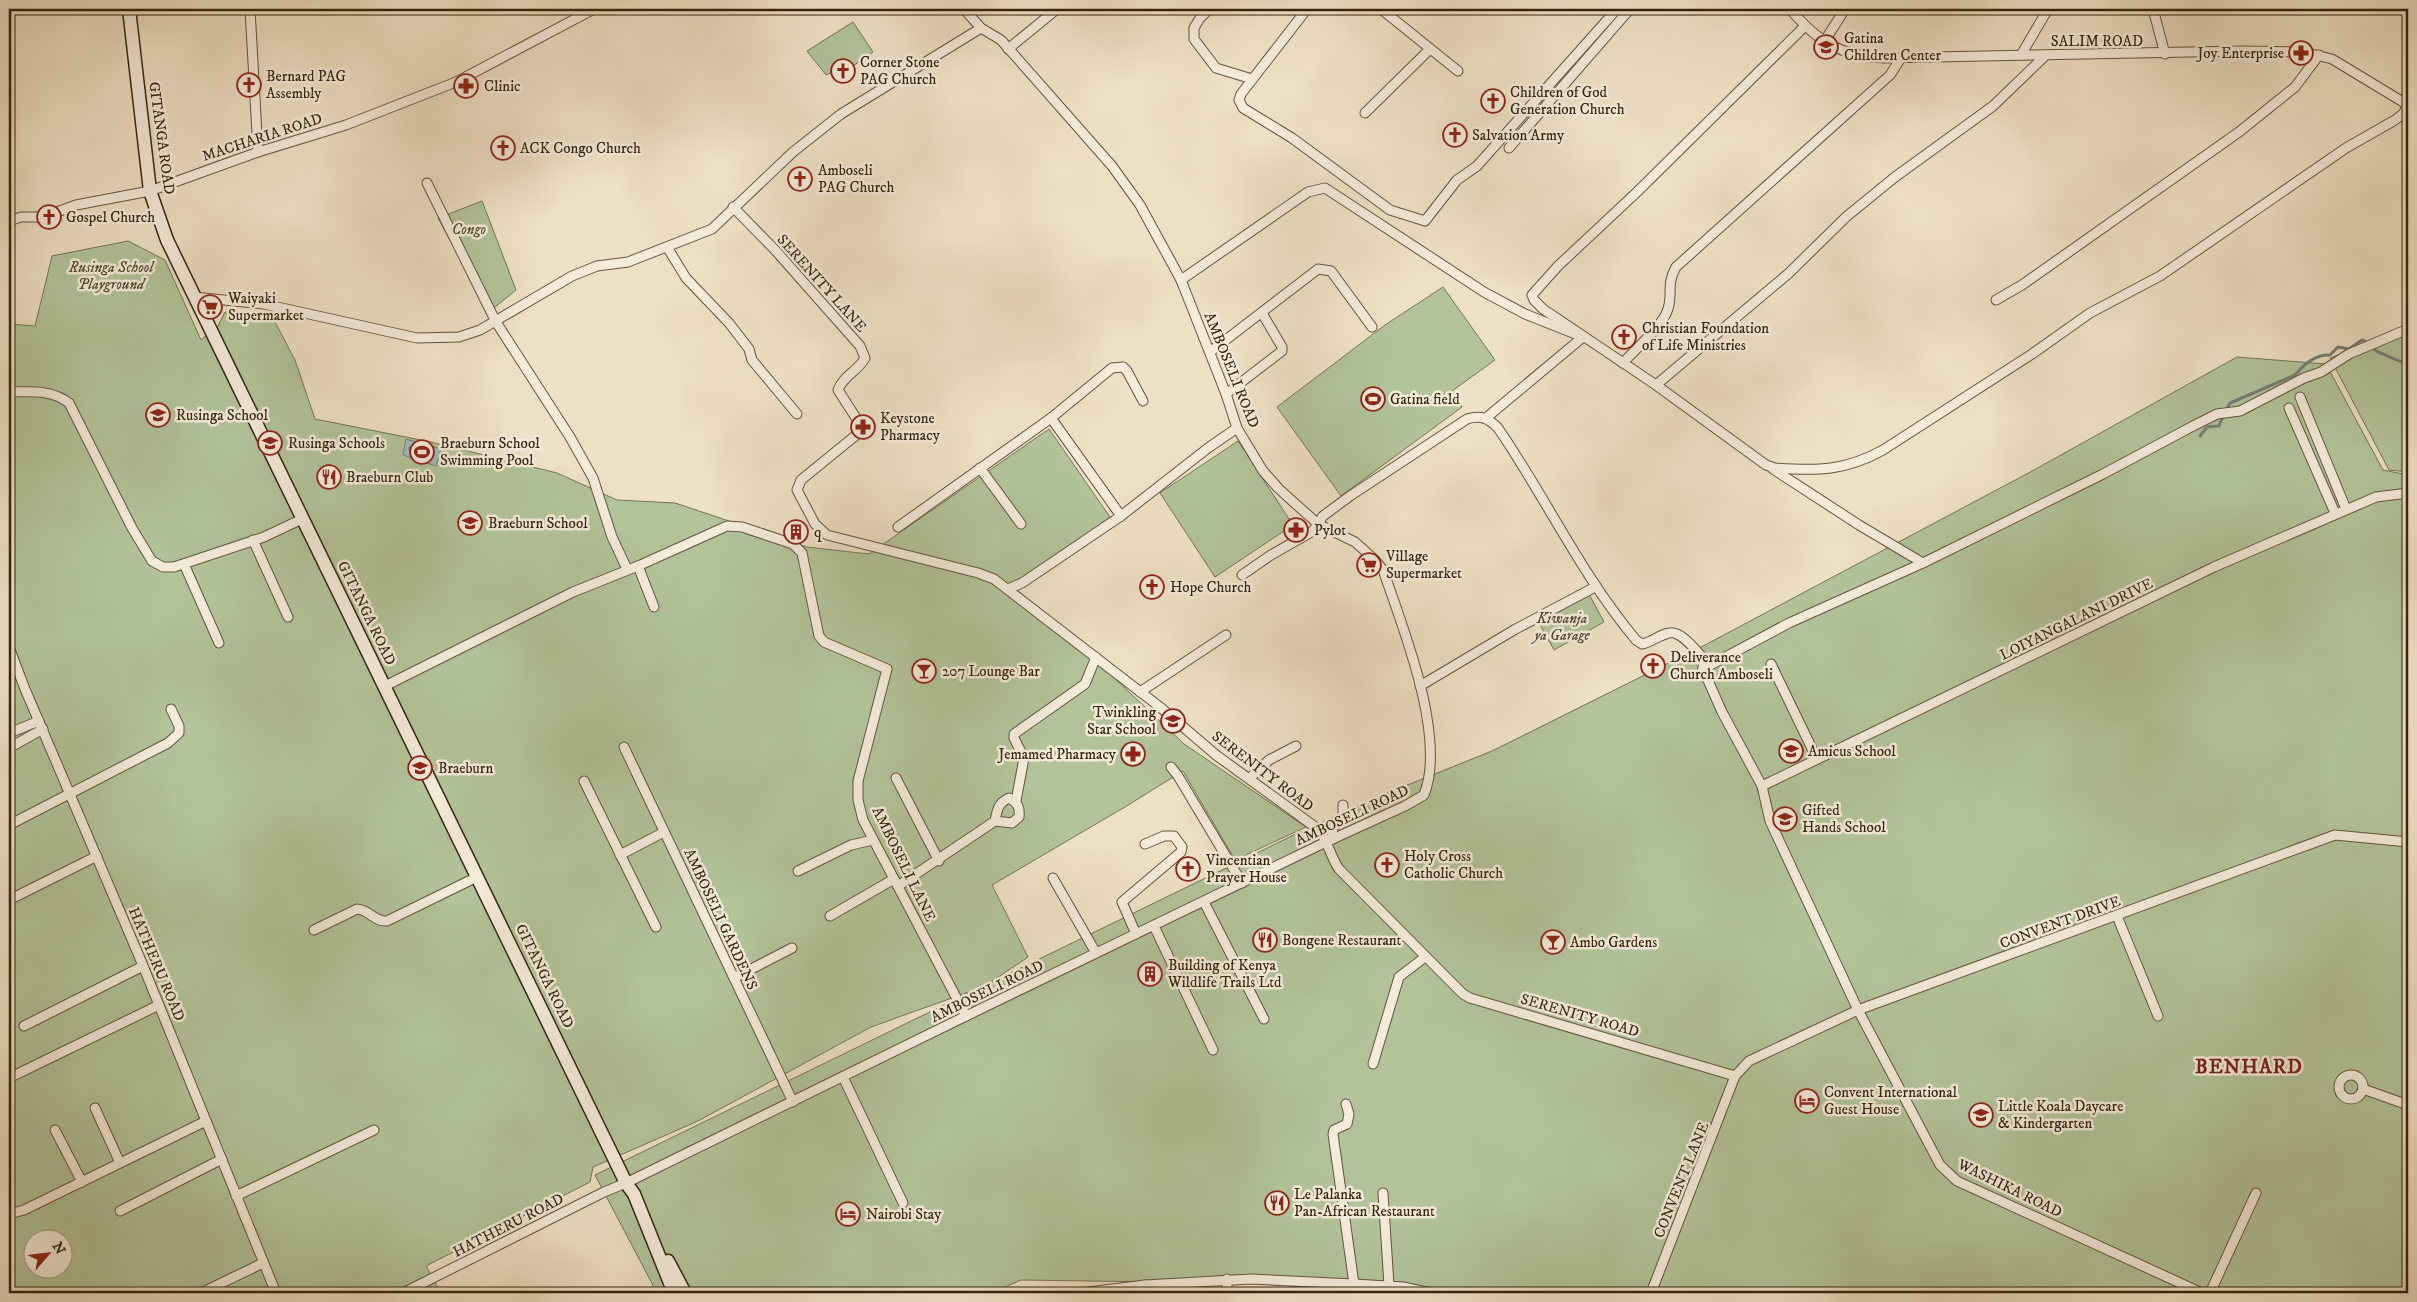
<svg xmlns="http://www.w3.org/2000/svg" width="2417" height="1302" viewBox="0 0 2417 1302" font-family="'IM FELL DW Pica',serif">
<rect width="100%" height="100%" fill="#eee0c5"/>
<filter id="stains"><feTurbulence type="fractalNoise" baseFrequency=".004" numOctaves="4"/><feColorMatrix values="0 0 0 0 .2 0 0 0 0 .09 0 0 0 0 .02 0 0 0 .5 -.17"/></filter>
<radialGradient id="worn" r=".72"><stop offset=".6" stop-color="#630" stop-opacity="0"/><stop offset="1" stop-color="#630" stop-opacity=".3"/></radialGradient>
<g fill="#b2c39a" stroke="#737452" fill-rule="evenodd">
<path d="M853,22l20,30 -36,25 -4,-5 -7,3 -19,-24z"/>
<path d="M482,201l34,89 -27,22 -51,-94z"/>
<path d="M128,241l37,19 36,80 17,-14 7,-14 49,8 21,40 20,59 116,23 126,31 60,27 58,3 132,44 62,7 180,-125 61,88 -93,73 35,29 132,125 122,83 -71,33 -52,-89 -58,36 -133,78 36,72 -40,27 314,-153 83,-37 107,-43 215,-107 327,-174 203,-113 89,7 57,106 25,5v818h-1069l-47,-7 -89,-6 -48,2 -134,-2 -30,13h-334l-62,-118 382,-186 -106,38 -173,94 -105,46 -3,15 -164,84 15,27h-432v-969l26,2 17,-70zM32,1240h30v30h-30z"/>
<path d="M1443,287l52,73 -43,31 10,16 -121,89 -64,-89 108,-82z"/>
<path d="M2408,330v142l-19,-2 -59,-112z"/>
<path d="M1238,441l55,84 -78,52 -55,-84z"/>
<path d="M1589,594l15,28 -50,28 -16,-29z"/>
</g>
<path fill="#9ebabe" stroke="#747e76" d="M406,439l35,10 -5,17 -33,-11z"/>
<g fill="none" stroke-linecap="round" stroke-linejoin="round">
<path stroke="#696f64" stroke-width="1" d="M412,446l20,6 1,5 -3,2 -20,-7 -1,-4z"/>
<g stroke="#747e76" stroke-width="3">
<path d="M2226,411l4,-8 65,-28c9,-11 21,-21 35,-20l8,-8 11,2 13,-9c7,2 10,8 16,12 5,2 27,12 30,12"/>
<path d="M2200,436l7,-9 12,-1 4,-10"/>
</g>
<g stroke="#62533a" stroke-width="11">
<g id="minor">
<path d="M250,9l8,143"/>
<path d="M1209,9l-9,9 -6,10v11l22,29 36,11"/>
<path d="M1307,9l-66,85 -2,6 4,8 49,30 98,72 35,11 32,-41 20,-14 140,-157"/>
<path d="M1381,9l77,62"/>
<path d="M1790,9c28,33 50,47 94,49l358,-7 61,1 29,7 76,46"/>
<path d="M2153,9l12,45"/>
<path d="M1805,26l-168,166 -79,74 -26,29 2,5 9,9 113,76 110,80 9,3c43,3 70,3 108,-18l149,-96 58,-41 70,-37 186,-128 49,-28 9,-7 4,-11"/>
<path d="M1824,42l21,-33"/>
<path d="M1008,49l49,-40"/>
<path d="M2021,55l27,-46"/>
<path d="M1365,113l65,-64"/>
<path d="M1509,148l121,-139"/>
<path d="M427,183l69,139 74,115 23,41 19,59 15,32"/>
<path d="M733,207l43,44 84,95 5,12c-7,13 -22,18 -27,32l20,31 2,8 -5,7 -54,44 -4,10 18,34 12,11 151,38 16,6 166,128 56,48 102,74c10,11 12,27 21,40l124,125 7,4 265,78"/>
<path d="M9,221l12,-4h22l33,-12 74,-14 108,-39 88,-27 110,-43 138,-73"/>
<path d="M667,247l19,31 43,45 20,26 3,11 45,54"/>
<path d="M1181,280l127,-88 17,-4 159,104 41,22 58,23 -97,81"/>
<path d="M194,297l70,7 153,34 42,-1 21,-7 92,-54 25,-10 31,-4 84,-33 81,-77 48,-38 140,-86"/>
<path d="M1996,300l26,-15 217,-153 56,-45 24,-32"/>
<path d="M1210,352l108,-83 13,2 41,56"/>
<path d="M1623,363c12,-14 40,-37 45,-54 5,-17 -2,-24 8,-42l214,-192 11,-17"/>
<path d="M1656,385l133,-112 57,-56 49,-40 98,-71 53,-51"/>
<path d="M9,392c21,0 42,-3 60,11l63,125 20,33 11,6h11l90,-30 38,-18"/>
<path d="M1226,394l56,-43v-4l-20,-34"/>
<path d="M2300,397l46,112"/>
<path d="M2289,408l46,105"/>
<path d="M1051,418l70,98"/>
<path d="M980,468l41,56"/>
<path d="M1773,469l86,56 64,38"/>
<path d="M898,527l153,-109 61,-50 11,-1 4,4 16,30"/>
<path d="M253,540l35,77"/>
<path d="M184,564l35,79"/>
<path d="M638,566l16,41"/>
<path d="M1242,575l29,-20 42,-24 10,-15 27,-20 117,-77c14,-4 21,-1 31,9 48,70 84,148 138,212l6,4c10,-2 17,-9 27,-11 12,-3 27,18 35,26l-1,10"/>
<path d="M1008,589l14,-6 99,-67 87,-68 29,-20"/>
<path d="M9,647l16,42 114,267 137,337"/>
<path d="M1771,664l46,95"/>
<path d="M1703,669l19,43 40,74 8,35 88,189 82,155 17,16 245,112"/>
<path d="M1703,669l86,-46 134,-60 180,-89 90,-48 24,-12 23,-3 64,-33 17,-6 28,-18 59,-25"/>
<path d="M385,686l188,-94 65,-26 89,-40 15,1 51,17 9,9 17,83 5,6 63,27 -29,112v19l5,20 103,196"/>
<path d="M1420,686l94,-56 81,-43"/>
<path d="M1140,692l86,-57"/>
<path d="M9,733l30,-12"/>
<path d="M624,747l169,355"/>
<path d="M9,748l34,-19"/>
<path d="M1171,767l7,9 64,107"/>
<path d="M896,778l43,83"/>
<path d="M1250,778l19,-18 27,-14"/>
<path d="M584,781l72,146"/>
<path d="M1762,786l452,-219 162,-70 32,-4"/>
<path d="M1016,801l8,-43 -10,-20v-4l71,-50 11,-27"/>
<path d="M9,825l159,-82 11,-10v-7l-8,-17"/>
<path d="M1333,839c-3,-11 3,-16 10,-24v-10"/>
<path d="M620,855l44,-23"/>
<path d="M798,871l53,-26 22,-5"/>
<path d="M1053,878l43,75"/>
<path d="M898,886l97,-65c2,-11 3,-18 14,-23 9,5 11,9 10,19l-7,6 -17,-2"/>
<path d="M9,900l88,-44"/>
<path d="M1204,902l60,117"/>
<path d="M830,916l64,-37"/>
<path d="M2117,916l41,100"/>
<path d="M1154,926l59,124"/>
<path d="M314,930l43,-21c13,1 17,13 30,12l90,-44"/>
<path d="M1136,934l-14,-32 59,-50 1,-5 -8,-11h-10l-19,8"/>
<path d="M734,978l58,-30"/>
<path d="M24,1026l119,-60"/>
<path d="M1373,1064l26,-87 26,-20"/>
<circle cx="2351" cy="1087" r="12"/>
<path d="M843,1077l60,126"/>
<path d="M9,1078l150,-73"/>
<path d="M2363,1089l45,16"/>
<path d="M95,1108l25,55"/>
<path d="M55,1130l27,52"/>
<path d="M1383,1193l6,92"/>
<path d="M236,1196l138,-66"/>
<path d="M9,1210l4,3 11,-3 182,-89"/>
<path d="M120,1211l102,-52"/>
<path d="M1145,1285l106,-6 103,5 -21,-150 1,-4 13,-6 2,-10 -3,-10"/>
<path d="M201,1293l62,-30"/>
<path d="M403,1293l201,-101 22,-9 340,-167 360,-174 79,-36 19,-11c23,-58 -21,-167 -41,-225l-8,-10 -20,-18 -37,-18 -39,-35 -16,-18 -26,-43 -11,-34 -45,-114 -41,-75 -28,-39 -111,-126 -20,-12 -17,-19"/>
<path d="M1080,1293l65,-8 2,8"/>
<path d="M1227,1293v-14"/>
<path d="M1353,1293l1,-9 49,3 28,6"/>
<path d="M1651,1293l84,-217 14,-15 109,-51 477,-175 73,7"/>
<path d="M2210,1293l46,-100"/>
</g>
</g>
<g stroke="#34240b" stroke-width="15">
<g id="secondary">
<path d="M129,9l21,182 17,49 459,943 8,11 40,99"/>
<path d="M668,1261l17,32"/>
</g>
</g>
<use href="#minor" stroke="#f4ebd9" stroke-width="9"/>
<use href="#secondary" stroke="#f4ebd9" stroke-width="12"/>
</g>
<defs>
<g id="school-ring" transform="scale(1.25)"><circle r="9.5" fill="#f4ebd9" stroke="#8f2418" stroke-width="1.5"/><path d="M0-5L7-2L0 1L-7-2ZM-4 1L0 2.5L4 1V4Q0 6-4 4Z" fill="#8f2418"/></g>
<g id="pharmacy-ring" transform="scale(1.25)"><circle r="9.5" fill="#f4ebd9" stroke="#8f2418" stroke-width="1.5"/><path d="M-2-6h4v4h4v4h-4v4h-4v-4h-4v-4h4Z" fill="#8f2418"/></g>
<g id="church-ring" transform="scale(1.25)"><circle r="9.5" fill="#f4ebd9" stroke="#8f2418" stroke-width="1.5"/><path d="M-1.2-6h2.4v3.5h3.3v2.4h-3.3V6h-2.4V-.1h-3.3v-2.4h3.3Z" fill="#8f2418"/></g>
<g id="supermarket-ring" transform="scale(1.25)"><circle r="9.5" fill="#f4ebd9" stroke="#8f2418" stroke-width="1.5"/><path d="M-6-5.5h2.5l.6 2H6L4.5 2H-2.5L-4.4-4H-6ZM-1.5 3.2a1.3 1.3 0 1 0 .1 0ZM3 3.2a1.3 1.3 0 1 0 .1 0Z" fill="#8f2418"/></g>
<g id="stadium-ring" transform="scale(1.25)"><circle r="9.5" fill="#f4ebd9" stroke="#8f2418" stroke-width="1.5"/><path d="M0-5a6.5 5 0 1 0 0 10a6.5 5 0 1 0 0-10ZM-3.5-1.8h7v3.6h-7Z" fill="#8f2418"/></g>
<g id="restaurant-ring" transform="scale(1.25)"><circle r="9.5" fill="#f4ebd9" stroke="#8f2418" stroke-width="1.5"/><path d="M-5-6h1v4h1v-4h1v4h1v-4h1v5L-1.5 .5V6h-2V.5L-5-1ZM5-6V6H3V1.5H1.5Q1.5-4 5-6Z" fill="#8f2418"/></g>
<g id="building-ring" transform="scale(1.25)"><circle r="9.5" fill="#f4ebd9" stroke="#8f2418" stroke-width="1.5"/><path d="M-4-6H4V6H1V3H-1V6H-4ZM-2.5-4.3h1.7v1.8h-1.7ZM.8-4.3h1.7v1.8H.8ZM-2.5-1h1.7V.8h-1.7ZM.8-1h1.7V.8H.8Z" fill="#8f2418"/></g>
<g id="bar-ring" transform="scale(1.25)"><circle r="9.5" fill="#f4ebd9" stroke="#8f2418" stroke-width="1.5"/><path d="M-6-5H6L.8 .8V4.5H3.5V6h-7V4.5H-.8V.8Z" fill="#8f2418"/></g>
<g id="hotel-ring" transform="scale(1.25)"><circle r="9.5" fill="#f4ebd9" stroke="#8f2418" stroke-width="1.5"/><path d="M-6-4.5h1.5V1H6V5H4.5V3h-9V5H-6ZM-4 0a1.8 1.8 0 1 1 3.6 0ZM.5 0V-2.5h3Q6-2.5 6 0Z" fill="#8f2418"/></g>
</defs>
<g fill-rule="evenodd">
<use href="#school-ring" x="1826" y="47"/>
<use href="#pharmacy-ring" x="2301" y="53"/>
<use href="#church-ring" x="843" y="71"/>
<use href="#church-ring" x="249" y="85"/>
<use href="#pharmacy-ring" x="466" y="86"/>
<use href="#church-ring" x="1493" y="101"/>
<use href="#church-ring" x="1455" y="135"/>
<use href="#church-ring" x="503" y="148"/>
<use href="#church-ring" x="800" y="179"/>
<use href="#church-ring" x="49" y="217"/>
<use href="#supermarket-ring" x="210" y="307"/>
<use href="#church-ring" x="1624" y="337"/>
<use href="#stadium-ring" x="1373" y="399"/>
<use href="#school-ring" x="158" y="415"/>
<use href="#pharmacy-ring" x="863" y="427"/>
<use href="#school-ring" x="270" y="443"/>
<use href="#stadium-ring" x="422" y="452"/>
<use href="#restaurant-ring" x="329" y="477"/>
<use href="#school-ring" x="470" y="523"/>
<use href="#pharmacy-ring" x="1296" y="530"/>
<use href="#building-ring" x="796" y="532"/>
<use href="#supermarket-ring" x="1369" y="565"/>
<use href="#church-ring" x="1152" y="587"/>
<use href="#church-ring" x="1653" y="666"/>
<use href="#bar-ring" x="924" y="671"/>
<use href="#school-ring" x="1173" y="721"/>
<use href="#school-ring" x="1791" y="751"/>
<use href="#pharmacy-ring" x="1133" y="754"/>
<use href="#school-ring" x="420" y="768"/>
<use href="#school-ring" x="1785" y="819"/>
<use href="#church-ring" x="1387" y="865"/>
<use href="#church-ring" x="1188" y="869"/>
<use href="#restaurant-ring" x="1265" y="940"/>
<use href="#bar-ring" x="1553" y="942"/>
<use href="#building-ring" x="1150" y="974"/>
<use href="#hotel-ring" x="1807" y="1101"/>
<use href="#school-ring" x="1981" y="1115"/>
<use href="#restaurant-ring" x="1277" y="1203"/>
<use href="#hotel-ring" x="848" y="1214"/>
</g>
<g text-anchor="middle" stroke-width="5" stroke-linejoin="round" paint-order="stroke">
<g font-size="15" fill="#34240b" stroke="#f4ebd9" text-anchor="start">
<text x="1844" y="43">Gatina<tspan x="1844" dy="17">Children Center</tspan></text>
<text x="2284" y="58" text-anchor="end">Joy Enterprise</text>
<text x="860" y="67">Corner Stone<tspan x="860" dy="17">PAG Church</tspan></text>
<text x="266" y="81">Bernard PAG<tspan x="266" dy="17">Assembly</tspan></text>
<text x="484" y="91">Clinic</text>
<text x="1510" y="97">Children of God<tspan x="1510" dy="17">Generation Church</tspan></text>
<text x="1472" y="140">Salvation Army</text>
<text x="520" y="153">ACK Congo Church</text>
<text x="818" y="175">Amboseli<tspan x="818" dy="17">PAG Church</tspan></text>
<text x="66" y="222">Gospel Church</text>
<text x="228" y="303">Waiyaki<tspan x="228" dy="17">Supermarket</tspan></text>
<text x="1642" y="333">Christian Foundation<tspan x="1642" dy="17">of Life Ministries</tspan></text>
<text x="1390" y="404">Gatina field</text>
<text x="176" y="420">Rusinga School</text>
<text x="880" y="423">Keystone<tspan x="880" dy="17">Pharmacy</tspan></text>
<text x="288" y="448">Rusinga Schools</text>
<text x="440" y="448">Braeburn School<tspan x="440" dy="17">Swimming Pool</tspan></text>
<text x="346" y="482">Braeburn Club</text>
<text x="488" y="528">Braeburn School</text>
<text x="1314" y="535">Pylot</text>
<text x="814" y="537">q</text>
<text x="1386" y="561">Village<tspan x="1386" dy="17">Supermarket</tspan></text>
<text x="1170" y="592">Hope Church</text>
<text x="1670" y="662">Deliverance<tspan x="1670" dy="17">Church Amboseli</tspan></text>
<text x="942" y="676">207 Lounge Bar</text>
<text x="1156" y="717" text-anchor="end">Twinkling<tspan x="1156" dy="17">Star School</tspan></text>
<text x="1808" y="756">Amicus School</text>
<text x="1116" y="759" text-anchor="end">Jemamed Pharmacy</text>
<text x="438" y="773">Braeburn</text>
<text x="1802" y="815">Gifted<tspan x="1802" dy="17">Hands School</tspan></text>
<text x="1404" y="861">Holy Cross<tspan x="1404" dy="17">Catholic Church</tspan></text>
<text x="1206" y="865">Vincentian<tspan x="1206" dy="17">Prayer House</tspan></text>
<text x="1282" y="945">Bongene Restaurant</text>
<text x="1570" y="947">Ambo Gardens</text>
<text x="1168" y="970">Building of Kenya<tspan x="1168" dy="17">Wildlife Trails Ltd</tspan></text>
<text x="1824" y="1097">Convent International<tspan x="1824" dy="17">Guest House</tspan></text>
<text x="1998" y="1111">Little Koala Daycare<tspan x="1998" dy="17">&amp; Kindergarten</tspan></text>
<text x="1294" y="1199">Le Palanka<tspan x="1294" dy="17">Pan-African Restaurant</tspan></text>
<text x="866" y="1219">Nairobi Stay</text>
</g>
<g font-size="15" fill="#34240b" stroke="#f4ebd9">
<text x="2097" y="46">SALIM ROAD</text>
<text transform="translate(262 137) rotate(-18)" y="5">MACHARIA ROAD</text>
<text transform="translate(162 138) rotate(82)" y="5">GITANGA ROAD</text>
<text transform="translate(822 283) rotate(48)" y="5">SERENITY LANE</text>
<text transform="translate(1232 370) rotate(68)" y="5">AMBOSELI ROAD</text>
<text transform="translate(367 613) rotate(64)" y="5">GITANGA ROAD</text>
<text transform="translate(2076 619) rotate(-26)" y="5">LOIYANGALANI DRIVE</text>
<text transform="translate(1263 771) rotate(37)" y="5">SERENITY ROAD</text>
<text transform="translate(1352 815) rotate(-25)" y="5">AMBOSELI ROAD</text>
<text transform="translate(904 864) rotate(64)" y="5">AMBOSELI LANE</text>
<text transform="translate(721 919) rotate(65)" y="5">AMBOSELI GARDENS</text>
<text transform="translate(2060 922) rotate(-20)" y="5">CONVENT DRIVE</text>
<text transform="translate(157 964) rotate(67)" y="5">HATHERU ROAD</text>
<text transform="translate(545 976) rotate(64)" y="5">GITANGA ROAD</text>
<text transform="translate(987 991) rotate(-26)" y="5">AMBOSELI ROAD</text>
<text transform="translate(1580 1015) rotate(16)" y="5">SERENITY ROAD</text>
<text transform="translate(1681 1180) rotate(-68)" y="5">CONVENT LANE</text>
<text transform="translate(2010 1188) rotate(26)" y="5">WASHIKA ROAD</text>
<text transform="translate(508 1225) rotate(-27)" y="5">HATHERU ROAD</text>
</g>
<g font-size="15" font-style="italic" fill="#544c2f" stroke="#f4ebd9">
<text x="469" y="234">Congo</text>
<text x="111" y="272">Rusinga School<tspan x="111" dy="17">Playground</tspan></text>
<text x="1562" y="623">Kiwanja<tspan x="1562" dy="17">ya Garage</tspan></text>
</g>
<g font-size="20" font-weight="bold" letter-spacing="1" fill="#7a1f14" stroke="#f4ebd9">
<text x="2249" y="1073">BENHARD</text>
</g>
</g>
<rect width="2417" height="1302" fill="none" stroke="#eee0c5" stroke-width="30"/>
<rect x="10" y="10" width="2397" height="1282" fill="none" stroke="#34240b" stroke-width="2.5"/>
<rect x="15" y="15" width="2387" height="1272" fill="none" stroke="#34240b"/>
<g transform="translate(48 1254) rotate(62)"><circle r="24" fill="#f4ebd9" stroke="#a79b87"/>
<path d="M0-4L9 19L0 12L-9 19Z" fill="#8f2418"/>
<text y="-8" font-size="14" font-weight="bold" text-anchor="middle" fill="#34240b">N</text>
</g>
<rect width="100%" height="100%" filter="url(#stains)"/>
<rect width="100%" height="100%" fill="url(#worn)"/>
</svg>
